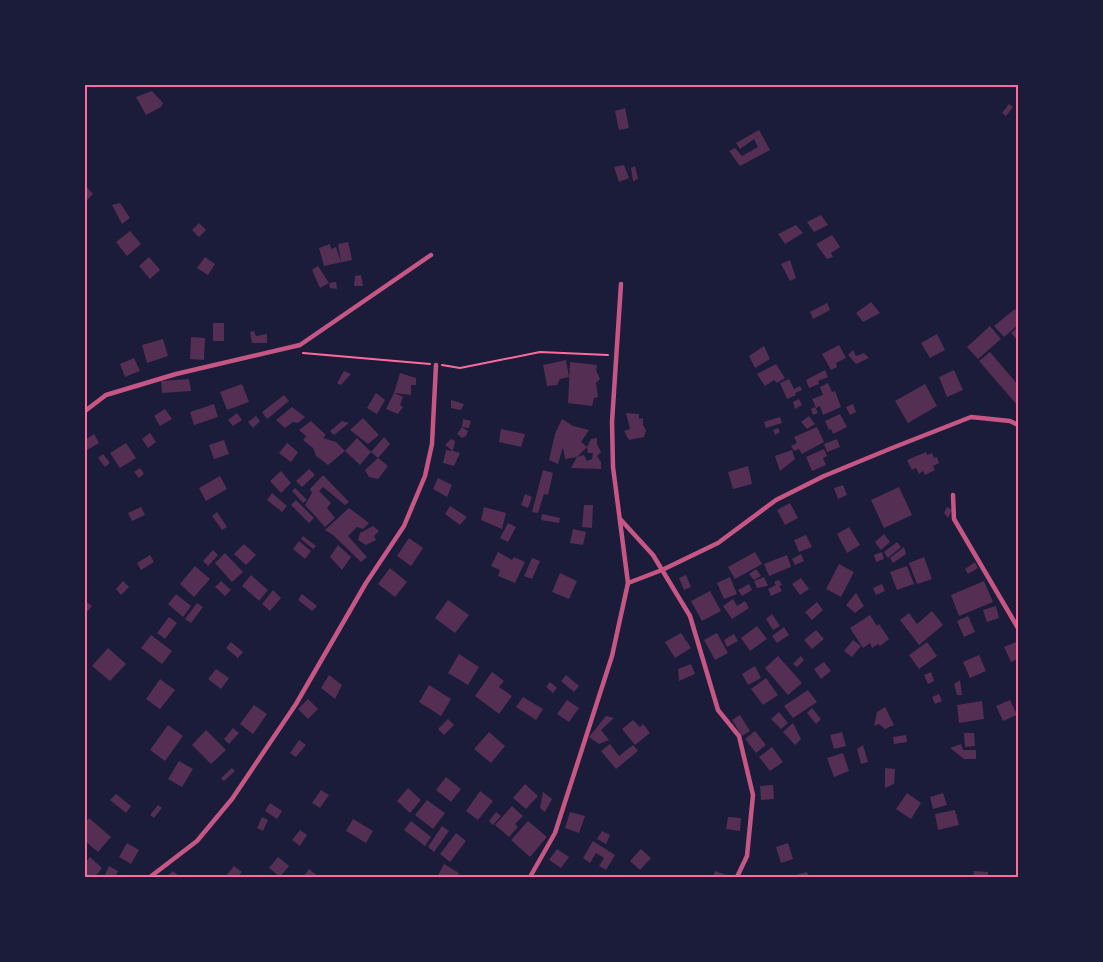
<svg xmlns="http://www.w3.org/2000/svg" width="1103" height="962" viewBox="0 0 1103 962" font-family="Manrope,sans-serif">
<rect width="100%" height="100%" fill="#1b1b3a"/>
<g fill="#542f53">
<path d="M152,91l11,12 -2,4 -15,8 -10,-18z"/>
<path d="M1009,104l4,3 -7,9 -4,-3z"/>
<path d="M625,108l4,20 -10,2 -4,-19z"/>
<path d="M759,130l11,20 -30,16 -11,-15 6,-3 7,8 16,-9 -4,-8 -14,10 -4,-6z"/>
<path d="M624,165l5,13 -10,4 -5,-15z"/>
<path d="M635,166l3,13 -5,2 -2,-13z"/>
<path d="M85,185l8,9 -8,8z"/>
<path d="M120,203l10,15 -8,6 -10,-19z"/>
<path d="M821,215l7,10 -14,7 -7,-10z"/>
<path d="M199,223l7,7 -7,7 -7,-7z"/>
<path d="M796,225l7,8 -18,11 -7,-10z"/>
<path d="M130,231l11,13 -14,12 -11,-14z"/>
<path d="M832,235l8,12 -9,6 2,4 -6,2 -11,-15z"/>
<path d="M348,242l4,18 -28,6 -5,-18 11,-4 1,5 5,-2 5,15 -3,-18z"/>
<path d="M149,257l11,13 -10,9 -11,-13z"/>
<path d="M205,257l10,7 -7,11 -11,-7z"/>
<path d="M790,260l6,18 -6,3 -9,-17z"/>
<path d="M318,266l11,17 -9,5 -8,-18z"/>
<path d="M361,275l2,11h-9l1,-10z"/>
<path d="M336,282l1,7 -7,-1 -1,-5z"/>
<path d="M871,302l9,11 -17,9 -7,-9z"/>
<path d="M827,303l3,7 -17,9 -3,-7z"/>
<path d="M1015,309l3,4v12l-14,12 -10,-11z"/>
<rect x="213" y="323" width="11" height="18"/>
<path d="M990,326l11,13 -23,20 -11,-12z"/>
<path d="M1018,327v14l-7,-8z"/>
<path d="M254,331l2,5 11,-2v9h-15l-2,-11z"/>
<path d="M937,334l8,16 -15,8 -9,-15z"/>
<path d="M191,337l14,1 -1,22 -14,-1z"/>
<path d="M163,339l5,17 -21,7 -5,-18z"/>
<path d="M839,345l7,13 -10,5 1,4 -6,3 -9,-16z"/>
<path d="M764,346l6,13 -15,9 -6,-12z"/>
<path d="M853,350l3,6 8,-3 5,5 -13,6 -8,-9z"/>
<path d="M990,352l28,33v21l-39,-45z"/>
<path d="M134,358l6,13 -15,6 -5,-13z"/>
<path d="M566,360l3,17 -9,2 -3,6 -10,1 -4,-21z"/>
<path d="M570,362l27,3 -1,5 4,9 -4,4 2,14 -4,1 -2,8 -24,-3z"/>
<path d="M776,364l9,14 -8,5 -3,-3 -9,6 -8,-12z"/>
<path d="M825,370l3,7 -10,4 1,3 -10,4 -3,-8z"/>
<path d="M954,370l9,20 -16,7 -8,-20z"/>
<path d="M344,371l7,3 -10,11 -4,-2z"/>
<path d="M400,373l16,5v7h-5v10l-17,-2z"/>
<path d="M189,379l2,12 -29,2 -1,-12z"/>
<path d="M789,379l5,10 6,-3 2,4 -7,3 1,2 -9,4 -7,-16z"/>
<path d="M828,383l4,9 3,-1 6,16 -18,8 -3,-9 -4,2 -4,-9 11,-4 -3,-8z"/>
<path d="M242,384l7,18 -22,8 -7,-18z"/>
<path d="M925,384l12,22 -29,17 -13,-22z"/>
<path d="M376,393l9,7 -8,14 -10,-6z"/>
<path d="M394,393l9,4 -3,8 3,2 -5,7 -12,-5z"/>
<path d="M284,395l5,6 -22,18 -5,-7z"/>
<path d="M799,399l3,6 -7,4 -2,-7z"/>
<path d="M451,400l13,4 -3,6 -10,-2z"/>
<path d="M214,404l4,13 -24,8 -4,-13z"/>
<path d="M853,404l3,8 -6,3 -4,-8z"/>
<path d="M292,407l13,10 -7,6 -5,-1 -8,6 -9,-8z"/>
<path d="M815,407l3,6 -5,2 -2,-6z"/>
<path d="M165,409l7,10 -12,7 -6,-10z"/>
<path d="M237,413l5,7 -9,6 -5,-6z"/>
<path d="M626,413l13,1v5l4,-1v7l3,5 -2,7 -15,3 -5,-9 6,-2z"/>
<path d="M840,414l7,13 -14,7 -2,-5 -2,1 -4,-9z"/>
<path d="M256,416l4,5 -7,7 -5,-6z"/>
<path d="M809,416l6,8 -8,5 -6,-7z"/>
<path d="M780,417l2,6 -16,5 -2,-6z"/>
<path d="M363,418l16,17 -11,9 -18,-14z"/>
<path d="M463,419l8,2 -2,7 -7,-1z"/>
<path d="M562,419l11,7 16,4 -8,12 6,5 -10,10 7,-2 3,6 5,-2 1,-6h-5l-1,-6 4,-8 6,-1v6l4,8 -4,4 4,6v7l-30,-1 6,-11 -12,2 -2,-12 -5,17 -9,-4 6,-26z"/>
<path d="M311,421l15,14 -3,3 13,4 9,9 -17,14 -12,-9 -3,-8 -10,-8 3,-4 -7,-6z"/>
<path d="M342,421l7,2 -15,12 -4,-4z"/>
<path d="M462,427l6,4 -2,5 -4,2 -5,-4z"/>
<path d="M817,427l7,15 -22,12 -3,-5 -5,2 -3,-5 6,-3 -3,-6z"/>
<path d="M778,428l2,4 -5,3 -2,-5z"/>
<path d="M501,429l24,5 -4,13 -22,-5z"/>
<path d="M150,433l6,9 -8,6 -6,-9z"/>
<path d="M94,434l5,9 -14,8v-11z"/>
<path d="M384,437l6,7 -12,14 10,8 -10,13 -9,-2 -4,-7 13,-12 -7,-6z"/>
<path d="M357,438l14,14 -11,13 -15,-14z"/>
<path d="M451,439l4,2 -2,10 7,2 -6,13 -11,-3 3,-13 7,1 -8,-6z"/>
<path d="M837,439l3,8 -13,5 -3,-8z"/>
<path d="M224,440l5,14 -15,5 -5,-14z"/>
<path d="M126,443l10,15 -16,10 -10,-15z"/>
<path d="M287,443l11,9 -7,10 -12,-9z"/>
<path d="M824,449l3,7 -4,2 3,7 -14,6 -6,-14z"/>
<path d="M792,450l3,9 -15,12 -5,-15z"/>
<path d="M926,452l1,3 5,-2 2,5 3,-1 2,6 -6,3 2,4 -10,5 -2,-4 -4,3 -3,-6 -4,2 -5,-10z"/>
<path d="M103,454l7,9 -5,4 -7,-9z"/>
<path d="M748,466l4,18 -19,5 -5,-17z"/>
<path d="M140,468l4,6 -5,4 -5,-6z"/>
<path d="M309,469l6,6 -13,12 -6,-6z"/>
<path d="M543,470l10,3 -5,22 -4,-1 -6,19 -6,-1z"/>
<path d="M281,471l10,12 -10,10 -11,-12z"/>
<path d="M323,475l26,27 -4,3 -22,-18 -4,4 12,12 -4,5 8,10 -10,9 -20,-22 7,-12 -2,-4z"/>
<path d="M220,476l7,13 -21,12 -7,-13z"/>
<path d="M438,478l14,7 -5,12 -14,-8z"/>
<path d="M843,485l4,10 -9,4 -4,-11z"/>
<path d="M899,487l13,28 -28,13 -13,-28z"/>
<path d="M295,488l12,12 -4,3 -11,-12z"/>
<path d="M272,493l15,13 -5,6 -15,-12z"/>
<path d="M525,494l7,3 -4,11 -7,-3z"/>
<path d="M296,500l18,18 -5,5 -18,-18z"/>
<path d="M790,503l8,15 -13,7 -8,-15z"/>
<path d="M584,505h9l-1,23 -10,-1z"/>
<path d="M450,506l17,11 -7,8 -15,-11z"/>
<path d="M141,507l4,8 -13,6 -4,-8z"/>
<path d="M484,507l22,6 -4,16 -21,-9z"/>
<path d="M947,507l5,3 -4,8 -4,-5z"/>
<path d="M349,508l20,15 -6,6 -6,-2 -9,9 19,21 -6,5 -28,-27 -8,-5z"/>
<path d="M217,512l10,15 -5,3 -10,-14z"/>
<path d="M542,514l18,4 -1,5 -18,-3z"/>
<path d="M508,523l8,4 -8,15 -8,-4z"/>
<path d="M373,526l6,5 -5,5 2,4 -10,5 -8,-5 2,-7z"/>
<path d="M849,527l11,18 -13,8 -10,-19z"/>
<path d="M573,529l13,3 -3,13 -13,-2z"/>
<path d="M884,534l6,8 -9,8 -6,-8z"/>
<path d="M806,535l6,12 -13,5 -5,-12z"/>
<path d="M303,536l13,10 -3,3 -12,-10z"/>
<path d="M409,538l14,10 -12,18 -14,-10z"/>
<path d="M299,541l12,10 -6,8 -12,-10z"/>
<path d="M897,542l4,5 -13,11 -4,-6z"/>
<path d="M244,544l12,11 -10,10 -12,-11z"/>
<path d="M338,545l13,12 -9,13 -12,-13z"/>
<path d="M904,547l2,7 -13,9 -3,-5z"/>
<path d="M213,550l5,5 -10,11 -5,-5z"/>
<path d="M498,552l14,8 2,-3 11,5 -10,21 -17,-7 2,-6 -9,-4z"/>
<path d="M755,552l7,12 -27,15 -7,-12z"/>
<path d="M882,552l2,7 -8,3 -2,-7z"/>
<path d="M225,553l18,19 -11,10 -17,-19z"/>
<path d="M801,554l3,7 -9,4 -3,-6z"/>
<path d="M150,555l4,7 -13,8 -4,-7z"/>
<path d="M787,555l4,12 -22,9 -5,-12z"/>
<path d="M924,557l8,22 -15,5 -8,-21z"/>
<path d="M532,558l8,3 -8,18 -8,-3z"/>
<path d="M975,562l3,6 -10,6 -3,-5z"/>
<path d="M839,564l15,8 -13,25 -15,-8z"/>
<path d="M195,566l15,13 -16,18 -14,-13z"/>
<path d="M907,566l7,18 -17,6 -7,-18z"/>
<path d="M390,568l17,14 -12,15 -17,-13z"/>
<path d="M756,569l5,7 -7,4 -5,-6z"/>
<path d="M560,573l17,8 -8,18 -17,-7z"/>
<path d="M251,575l17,15 -9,11 -17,-15z"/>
<path d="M686,575l5,12 -7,3 -5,-12z"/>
<path d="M730,577l7,17 -13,5 -7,-16z"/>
<path d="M764,577l4,9 -11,2 -3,-7z"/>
<path d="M801,578l8,11 -9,6 -8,-11z"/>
<path d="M779,580l3,5 -3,1 3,5 -11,5 -3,-7 8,-4 -2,-3z"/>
<path d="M123,581l6,6 -8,8 -5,-6z"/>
<path d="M221,581l10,9 -6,6 -10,-9z"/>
<path d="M984,581l9,21 -34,14 -8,-21z"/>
<path d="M749,584l3,6 -10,6 -4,-6z"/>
<path d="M882,584l3,7 -9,4 -3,-7z"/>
<path d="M273,590l8,8 -11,13 -8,-7z"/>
<path d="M710,591l11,20 -19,10 -11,-20z"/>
<path d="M856,593l8,13 -9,7 -9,-8z"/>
<path d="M176,594l15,12 -8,11 -15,-13z"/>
<path d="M302,594l15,12 -5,5 -14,-11z"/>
<path d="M733,599l4,7 8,-5 4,7 -17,11 -9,-13z"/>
<path d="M448,600l21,15 -14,18 -20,-15z"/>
<path d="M85,601l7,5 -7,8z"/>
<path d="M817,602l6,8 -11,10 -7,-8z"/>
<path d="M197,603l6,4 -12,16 -6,-4z"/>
<path d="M996,606l3,12 -12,4 -4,-12z"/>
<path d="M932,611l11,14 -24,20 -19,-25 9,-7 8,11z"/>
<path d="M772,614l8,12 -7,4 -7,-11z"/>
<path d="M870,615l7,11 2,-2 10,15 -9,7 -2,-2 -6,4 -2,-5 -7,5 -13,-20z"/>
<path d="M968,616l7,16 -11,5 -7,-16z"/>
<path d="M169,617l8,6 -12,16 -8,-6z"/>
<path d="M757,626l10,13 -17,12 -9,-13z"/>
<path d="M784,627l5,8 -12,8 -5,-7z"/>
<path d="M816,630l8,9 -12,10 -8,-9z"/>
<path d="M681,633l10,15 -16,10 -10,-16z"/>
<path d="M717,633l11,20 -13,7 -11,-20z"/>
<path d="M734,634l4,7 -11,6 -3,-7z"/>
<path d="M151,635l21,16 -10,13 -21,-16z"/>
<path d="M853,640l8,6 -9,11 -8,-6z"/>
<path d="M231,642l12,10 -5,6 -12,-10z"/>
<path d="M927,642l10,14 -18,13 -10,-14z"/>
<path d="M1016,642l2,5v12l-7,3 -7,-15z"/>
<path d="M108,648l18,16 -16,17 -18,-15z"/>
<path d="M459,654l20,13 -11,18 -20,-12z"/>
<path d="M979,655l7,16 -16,7 -7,-16z"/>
<path d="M778,656l24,27 -14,12 -23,-27z"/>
<path d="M801,656l3,4 -7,7 -4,-3z"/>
<path d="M824,662l7,9 -10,8 -7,-10z"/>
<path d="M691,664l4,10 -16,7 -1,-12z"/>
<path d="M755,666l6,12 -13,7 -6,-11z"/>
<path d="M216,669l13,9 -8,11 -13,-10z"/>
<path d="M492,672l12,9 -5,6 13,9 -13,18 -24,-18z"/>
<path d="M931,672l3,9 -6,3 -4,-9z"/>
<path d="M329,675l13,10 -7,14 -14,-11z"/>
<path d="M566,675l13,11 -5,6 -13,-11z"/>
<path d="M766,678l12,17 -15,10 -12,-16z"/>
<path d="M160,679l15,11 -15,19 -14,-10z"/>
<path d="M960,680l2,15h-5l-3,-11z"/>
<path d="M550,682l7,6 -4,5 -7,-6z"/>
<path d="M429,685l22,14 -10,17 -22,-14z"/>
<path d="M808,690l9,12 -24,16 -9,-12z"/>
<path d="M939,694l3,7 -7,3 -3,-7z"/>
<path d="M523,697l20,12 -7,11 -20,-13z"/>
<path d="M308,699l10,10 -10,10 -10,-10z"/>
<path d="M567,700l12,8 -10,14 -12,-8z"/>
<path d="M1010,700l7,15 -14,6 -7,-15z"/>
<path d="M982,701l2,18 -25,4 -2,-18z"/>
<path d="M254,705l13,9 -14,20 -13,-10z"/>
<path d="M885,707l9,18 -9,4 -6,-5 -5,2 3,-14z"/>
<path d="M812,708l9,11 -5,5 -9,-11z"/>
<path d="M779,712l9,11 -7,6 -10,-10z"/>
<path d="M740,715l10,16 -8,5 -10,-16z"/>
<path d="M606,716l8,2 -13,12 8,10 -10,4 -10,-7z"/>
<path d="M448,719l6,6 -10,10 -6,-6z"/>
<path d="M633,720l7,7 3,-3 7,9 -15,12 -13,-16z"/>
<path d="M793,723l8,16 -6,6 -12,-13z"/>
<path d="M168,725l15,11 -18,25 -15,-11z"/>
<path d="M233,728l6,5 -10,11 -5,-5z"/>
<path d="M206,730l20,20 -15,14 -19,-19z"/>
<path d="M755,731l11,14 -10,8 -11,-14z"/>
<path d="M489,732l16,14 -14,17 -17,-14z"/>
<path d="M842,732l4,14 -12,3 -4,-14z"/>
<path d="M964,733h10l1,13 -10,1z"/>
<path d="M906,735l1,7 -13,2 -1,-7z"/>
<path d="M299,740l7,5 -10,12 -6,-4z"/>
<path d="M610,744l9,12 14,-11 5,6 -22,18 -15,-18z"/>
<path d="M961,744l2,6h13v9h-12l-14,-11z"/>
<path d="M863,745l5,17 -7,2 -4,-15z"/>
<path d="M772,747l11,15 -13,9 -11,-14z"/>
<path d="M843,753l6,18 -15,6 -7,-19z"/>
<path d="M179,761l14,8 -11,18 -14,-8z"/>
<path d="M232,768l3,3 -11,10 -3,-3z"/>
<path d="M885,768l10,1 -1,15 -9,4z"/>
<path d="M446,777l15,12 -10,13 -15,-12z"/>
<path d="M525,784l13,12 -12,13 -13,-11z"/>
<path d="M773,785l1,14 -13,1 -1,-14z"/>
<path d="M408,788l13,12 -11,13 -13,-12z"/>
<path d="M321,790l8,5 -9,13 -8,-5z"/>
<path d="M480,791l13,10 -15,19 -12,-9z"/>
<path d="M543,792l9,7 -7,13 -5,-4z"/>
<path d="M907,793l14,10 -10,16 -15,-10z"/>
<path d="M943,793l4,12 -14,4 -3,-12z"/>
<path d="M116,794l15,12 -5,7 -16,-13z"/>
<path d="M427,800l18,13 -12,16 -18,-14z"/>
<path d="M270,803l12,8 -5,8 -12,-8z"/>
<path d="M158,805l4,3 -8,10 -4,-3z"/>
<path d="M512,806l11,10 -8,8 3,3 -9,10 -14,-12z"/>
<path d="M955,810l4,15 -21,5 -3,-16z"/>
<path d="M496,812l5,4 -8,9 -4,-4z"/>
<path d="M570,812l15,4 -6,17 -14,-5z"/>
<path d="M262,817l6,3 -5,11 -6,-3z"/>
<path d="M728,817l13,1 -1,13 -14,-2z"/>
<path d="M89,818l22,19 -13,15 -13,-11v-18z"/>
<path d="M353,819l20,12 -7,12 -20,-12z"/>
<path d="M411,821l20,16 -6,9 -21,-16z"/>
<path d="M528,821l19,16 -17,20 -19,-17z"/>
<path d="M442,826l7,5 -15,21 -6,-5z"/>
<path d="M300,830l7,5 -7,11 -8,-6z"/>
<path d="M602,831l8,4 -4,9 -9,-5z"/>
<path d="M456,833l10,8 -16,21 -10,-8z"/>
<path d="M593,841l22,14 -9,15 -7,-4 5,-8 -8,-5 -6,10 -7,-5z"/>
<path d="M127,843l12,7 -8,14 -12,-7z"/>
<path d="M788,843l5,16 -12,4 -5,-16z"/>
<path d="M557,849l12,8 -8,11 -12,-8z"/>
<path d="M641,849l10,9 -11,12 -10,-9z"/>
<path d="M90,857l12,11 -7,9h-10v-14z"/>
<path d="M278,857l11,9 -9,11 -11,-9z"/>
<path d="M444,864l15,9 -2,4h-20z"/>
<path d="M109,866l9,5 -3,6h-11z"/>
<path d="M234,866l8,6 -4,5h-13z"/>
<path d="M309,869l10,8h-16z"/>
<path d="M173,871l7,6h-14z"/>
<path d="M715,871l17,6h-19z"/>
<path d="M974,871l14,1v5h-15z"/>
<path d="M807,872l2,5h-18v-1z"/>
</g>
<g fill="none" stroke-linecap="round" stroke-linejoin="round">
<g stroke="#ff6b9d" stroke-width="2">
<path d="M303,353l127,11"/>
<path d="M442,365l18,3 80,-16 68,3"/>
</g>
<g stroke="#c65784" stroke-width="4.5">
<path d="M85,411l21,-16 70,-21 124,-29 131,-90"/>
<path d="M953,495l1,24 64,109"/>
<path d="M621,520l32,35 37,61 28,94 21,26 14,59 -6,61 -10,21"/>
<path d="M628,583l34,-13 56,-27 58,-43 48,-24 68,-28 79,-31 39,4 8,4"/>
<path d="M150,877l47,-36 35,-42 64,-95 70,-121 38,-57 21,-50 7,-32 4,-79"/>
<path d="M530,877l25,-44 57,-177 16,-73 -15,-116 -1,-45 9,-138"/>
</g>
</g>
<rect width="1103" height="962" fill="none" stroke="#1b1b3a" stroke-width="172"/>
<rect x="86" y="86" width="931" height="790" fill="none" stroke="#ff6b9d" stroke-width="2"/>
</svg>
